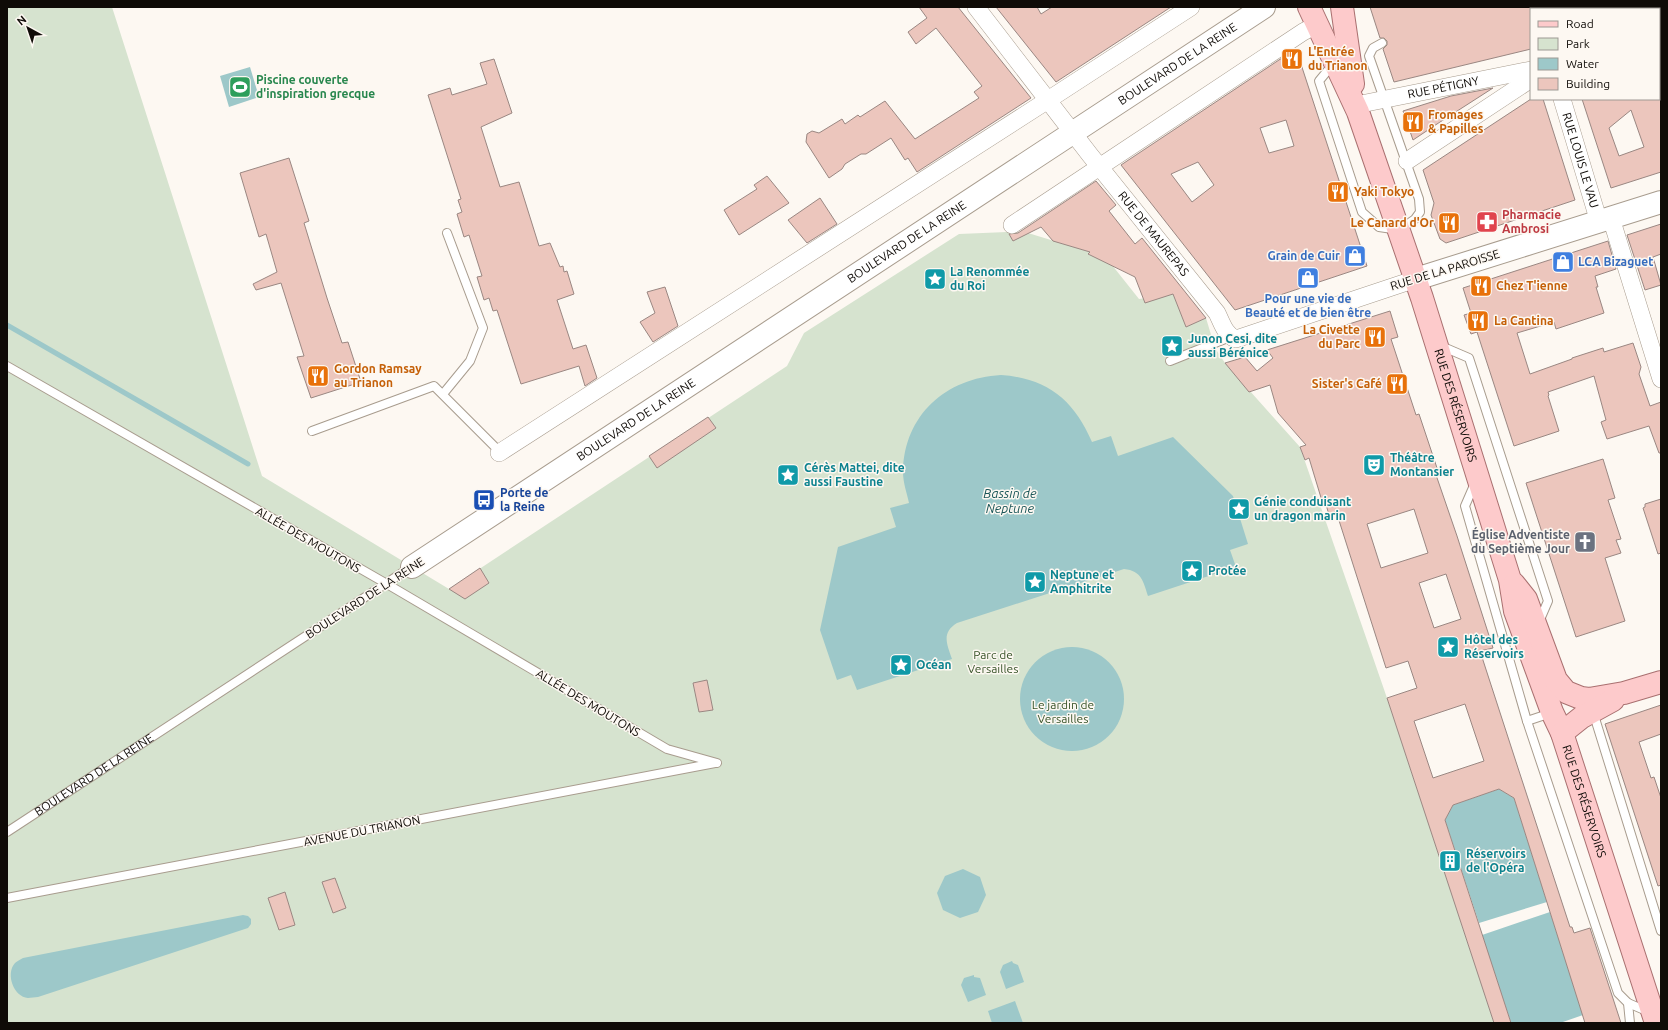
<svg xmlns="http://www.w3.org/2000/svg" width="1668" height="1030" viewBox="0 0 1668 1030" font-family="Ubuntu,sans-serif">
<rect width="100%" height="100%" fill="#fdf8f2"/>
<path fill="#d6e3cf" d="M7,7h105l150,469 187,113 338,-223 17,-33 155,-99 48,-2 21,1 62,19 18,8 31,39 34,-5 13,33 20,-9 9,30 10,15 75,84 87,251 107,325h-1487z"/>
<g fill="#9dc8c9">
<path d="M250,67l9,30 -30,10 -9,-31z"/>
<path d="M1001,375c46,3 73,25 91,67l19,-6 7,20 55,-19 60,59 15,48 -18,6 6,17 -88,29c-5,-15 -6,-25 -24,-27l-167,54c-16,10 -10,21 -5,36l-95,31 -6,-15 -14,5 -17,-50 18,-83 58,-20 -6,-19 19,-5c-2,-10 -6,-20 -6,-31 1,-57 43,-94 98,-97z"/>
<circle cx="1072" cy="699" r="52"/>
<path d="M1499,789l15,9 33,104 -68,21 -34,-103 8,-15z"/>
<path d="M963,869l17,8 6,18 -8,17 -18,6 -17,-8 -6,-17 8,-17z"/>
<path d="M1550,912l33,103 -23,8h-49l-29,-88z"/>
<path d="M243,915l5,1 3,3v5l-3,4 -210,69c-3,0 -7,1 -10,1 -14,-1 -23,-24 -13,-35 2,-2 5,-3 8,-5z"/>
<path d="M1012,961l1,2 5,2 6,17 -18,7 -6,-17 3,-7z"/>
<path d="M974,975v2l6,1 6,17 -18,7 -7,-17 3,-7z"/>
<path d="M1015,1001l8,22h-31l-4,-12z"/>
</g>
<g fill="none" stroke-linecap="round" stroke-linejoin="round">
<path stroke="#9dc8c9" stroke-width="5" d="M7,325l241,139"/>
</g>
<g fill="#ecc6bd" stroke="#9a8782" fill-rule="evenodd">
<path d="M919,7h39l73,91 -114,74 -9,-14 -3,2 -14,-22 -25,16h-5l-16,10 -3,5 -13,9 -23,-36 1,-8 5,-3 7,2 23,-14 3,5 13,-9 2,2 25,-16 30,38 64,-41 -5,-6 8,-6 -46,-58 -20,16 -8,-12 19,-14z"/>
<path d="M996,7h41l4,7 11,-7h119l-115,75z"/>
<path d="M1370,7h161v42l-137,33 -11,-33 4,-4v-4l-3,-3h-4z"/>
<path d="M1294,50l3,2 70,214 -132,44 -114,-145zM1286,120l8,26 -25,7 -9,-25zM1198,162l16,23 -22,17 -21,-28z"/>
<path d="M494,59l18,54 -31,14 19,60 19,-5 20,64 11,-3 10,24 3,-1 1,6 3,-1 7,23 -17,6 16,49 13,-4 11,33 -12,8 -6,-20 -58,18 -24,-74 -4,1 -4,-13 -5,2 -7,-23 5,-1 -13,-41 -5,2 -7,-23 5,-2 -4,-12 3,-1 -33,-104 22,-7 2,7 35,-11 -7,-21z"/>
<path d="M1493,88l-56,36 -24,16 -10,-29 48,-15z"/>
<path d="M1531,99h12l32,101 -129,43 -6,-4 -9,-24 3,-12 -11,-33z"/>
<path d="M1582,99h79v73l-50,16zM1631,110l13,37 -25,9 -10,-28z"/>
<path d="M289,158l20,63 -5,2 23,75 15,45 6,-1 13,40 -50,16 -14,-41 7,-1 -23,-73 -25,7 -3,-6 24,-12 -11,-38 -7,3 -19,-64z"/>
<path d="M767,176l22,27 -50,32 -15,-25 33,-21 -3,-4z"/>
<path d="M1096,181l20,24 -7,6 26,33 7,-6 64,80 -20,9 -13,-33 -28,9 -10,-26 -47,-23 2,-2 -37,-11 -12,-14 -28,14 -4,-7 9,-1z"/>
<path d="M820,198l17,26 -30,19 -19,-23z"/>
<path d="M1661,224v30l-8,3 8,28 -16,5 -18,-55z"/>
<path d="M1608,241l8,28 -21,7 3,11h-2l8,26 -48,16 -2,-7 -37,11 13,41 42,-15v-1l31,-10 1,4 29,-9 8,24 -2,7 11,32 11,-4v51h-2l-10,-27 -42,13 -6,-17 5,-2 -12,-44 -46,16 1,3 -1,1 11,35 -45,15 -37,-114 -6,2 -7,-19 7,-2 -8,-25z"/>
<path d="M665,287l13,39 -25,16 -13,-20 15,-9 -8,-21z"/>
<path d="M1390,311l8,26 -7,2 25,76 3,-1 19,57 -3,1 22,64 36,112 -13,3 38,117 52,159h2l2,6 16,-5 31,95h-36l-71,-225 -15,-9 -46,16 -8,15 66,203h-17l-107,-325 30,-10 -9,-27 -22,7 -50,-157 -7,4 -4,-14h-3l-13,-43 -4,2 -5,-13 6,-2 -28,-32 -8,-28 -21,7 -24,-29 20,-6 12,14 16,-13 -6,-8zM1414,509l14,44 -47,15 -14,-44zM1446,574l15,45 -27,9 -15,-45zM1465,704l19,57 -51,17 -19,-57z"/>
<path d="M708,417l8,11 -59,40 -8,-12z"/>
<path d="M1603,459l12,39 -7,2 13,39 -5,1 5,13 -16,5 20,63 -49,16 -50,-154z"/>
<path d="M1661,499v54l-3,1 -15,-46 2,-1v-3z"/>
<path d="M480,568l9,15 -24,16 -16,-10z"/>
<path d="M707,680l6,30 -14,2 -6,-29z"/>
<path d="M1661,705v29l-22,8 12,36 3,-1 7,21v87l-3,1 -53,-162z"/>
<path d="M335,878l11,30 -13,5 -11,-31z"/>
<path d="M285,892l10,33 -16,5 -11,-32z"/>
</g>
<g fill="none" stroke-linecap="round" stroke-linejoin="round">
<g stroke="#a89c8e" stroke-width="10">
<g id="lane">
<path d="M1333,64l-14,17 43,131 17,15 20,3 16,-11 5,-7 -1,-13 -50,-143 4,-8 9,-5"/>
<path d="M1441,346l28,12 79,243 -9,21"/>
<path d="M1170,361l60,-24"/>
<path d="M7,366l380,218 280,165 50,14"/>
<path d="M443,394l27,-33 13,-33 -36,-95"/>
<path d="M312,431l122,-45 62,62"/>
<path d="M1475,483l-10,23 62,215 91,272 10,10 21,9"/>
<path d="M1593,712l68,219"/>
<path d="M1527,721l24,-8"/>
<path id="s1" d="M7,832l404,-265"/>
<path d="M7,898l708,-135"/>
<path d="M1628,1003l2,20"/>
</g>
</g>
<g stroke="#a89c8e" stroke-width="18">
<g id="street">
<path id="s2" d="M976,7l114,148 127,158c5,10 8,22 19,26l180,-60"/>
<path d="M1642,9l3,-2"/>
<path id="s3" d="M1562,99l37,123"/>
<path id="s4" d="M1356,105l175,-35"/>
<path d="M1407,161l124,-82"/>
<path d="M1611,218l50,161"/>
<path d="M1012,225l291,-193 15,-8"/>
<path d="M499,453l549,-353 143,-93"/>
</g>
</g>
<g stroke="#a89c8e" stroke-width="24">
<g id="secondary">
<path d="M1416,279l245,-77"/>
<path id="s5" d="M412,567l852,-560"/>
</g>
</g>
<g stroke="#a97070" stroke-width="24">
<g id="primary">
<path id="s6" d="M1309,7l49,105 64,186 88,282 5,31 37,101 10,21 94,290"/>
<path d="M1342,7l11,77"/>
<path d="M1514,584l12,15 30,81 10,12 15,6 8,1 35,-6 37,-11"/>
<path d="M1562,733l20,-16 31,-17"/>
</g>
</g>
<use href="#lane" stroke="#fff" stroke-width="8"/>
<use href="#street" stroke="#fff" stroke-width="17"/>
<use href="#secondary" stroke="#fff" stroke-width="22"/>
<use href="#primary" stroke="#fdcacb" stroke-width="22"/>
</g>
<defs>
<g id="restaurant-square" transform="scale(1.15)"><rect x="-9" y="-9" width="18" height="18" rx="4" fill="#e8710a" stroke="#fdf8f2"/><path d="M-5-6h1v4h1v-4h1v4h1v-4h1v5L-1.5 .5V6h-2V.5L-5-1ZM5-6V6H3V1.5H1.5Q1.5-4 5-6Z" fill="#fff"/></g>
<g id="stadium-square" transform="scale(1.15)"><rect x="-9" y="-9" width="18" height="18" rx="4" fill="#2e9e5b" stroke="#fdf8f2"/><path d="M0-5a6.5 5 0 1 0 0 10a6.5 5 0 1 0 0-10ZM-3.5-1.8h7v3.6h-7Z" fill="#fff"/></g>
<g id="pharmacy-square" transform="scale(1.15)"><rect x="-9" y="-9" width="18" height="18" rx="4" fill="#e0444e" stroke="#fdf8f2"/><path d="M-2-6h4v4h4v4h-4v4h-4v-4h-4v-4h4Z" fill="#fff"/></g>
<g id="shop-square" transform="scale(1.15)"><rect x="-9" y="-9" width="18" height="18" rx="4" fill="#3f7fe0" stroke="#fdf8f2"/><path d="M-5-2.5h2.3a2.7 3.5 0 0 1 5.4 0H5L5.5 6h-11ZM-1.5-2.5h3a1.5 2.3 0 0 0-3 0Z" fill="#fff"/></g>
<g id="sight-square" transform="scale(1.15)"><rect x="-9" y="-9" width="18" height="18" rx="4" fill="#0f9aa8" stroke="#fdf8f2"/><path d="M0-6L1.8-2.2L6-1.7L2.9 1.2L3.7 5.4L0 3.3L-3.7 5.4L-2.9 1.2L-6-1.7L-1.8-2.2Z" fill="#fff"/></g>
<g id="theatre-square" transform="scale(1.15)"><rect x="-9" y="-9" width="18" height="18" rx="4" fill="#0f9aa8" stroke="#fdf8f2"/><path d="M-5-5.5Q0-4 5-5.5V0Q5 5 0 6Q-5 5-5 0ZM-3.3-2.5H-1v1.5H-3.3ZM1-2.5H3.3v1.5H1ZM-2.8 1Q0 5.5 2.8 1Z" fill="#fff"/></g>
<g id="bus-square" transform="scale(1.15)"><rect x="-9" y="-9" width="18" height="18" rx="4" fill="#1a4fb4" stroke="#fdf8f2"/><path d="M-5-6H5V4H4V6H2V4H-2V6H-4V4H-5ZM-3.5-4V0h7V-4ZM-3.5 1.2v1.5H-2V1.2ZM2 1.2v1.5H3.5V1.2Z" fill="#fff"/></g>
<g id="church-square" transform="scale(1.15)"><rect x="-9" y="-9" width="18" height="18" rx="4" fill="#6b7280" stroke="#fdf8f2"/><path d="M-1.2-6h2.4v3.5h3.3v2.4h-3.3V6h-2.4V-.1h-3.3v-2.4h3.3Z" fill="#fff"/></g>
<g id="building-square" transform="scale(1.15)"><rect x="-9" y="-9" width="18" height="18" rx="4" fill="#0f9aa8" stroke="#fdf8f2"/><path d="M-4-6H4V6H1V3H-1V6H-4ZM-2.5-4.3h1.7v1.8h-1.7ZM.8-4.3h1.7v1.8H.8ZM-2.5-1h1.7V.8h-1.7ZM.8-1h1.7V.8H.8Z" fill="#fff"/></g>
</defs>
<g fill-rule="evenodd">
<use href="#restaurant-square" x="1292" y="59"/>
<use href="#stadium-square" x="240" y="87"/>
<use href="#restaurant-square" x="1413" y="122"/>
<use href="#restaurant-square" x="1338" y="192"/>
<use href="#pharmacy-square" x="1487" y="222"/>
<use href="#restaurant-square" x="1449" y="223"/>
<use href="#shop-square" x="1355" y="256"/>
<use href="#shop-square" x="1563" y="262"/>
<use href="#shop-square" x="1308" y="278"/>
<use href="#sight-square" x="935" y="279"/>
<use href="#restaurant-square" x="1481" y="286"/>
<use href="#restaurant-square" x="1478" y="321"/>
<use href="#restaurant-square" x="1375" y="337"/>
<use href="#sight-square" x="1172" y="346"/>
<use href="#restaurant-square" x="318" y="376"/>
<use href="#restaurant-square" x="1397" y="384"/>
<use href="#theatre-square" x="1374" y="465"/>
<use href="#sight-square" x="788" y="475"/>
<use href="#bus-square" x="484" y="500"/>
<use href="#sight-square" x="1239" y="509"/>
<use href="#church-square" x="1585" y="542"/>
<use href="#sight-square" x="1192" y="571"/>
<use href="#sight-square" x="1035" y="582"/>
<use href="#sight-square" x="1448" y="647"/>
<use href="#sight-square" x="901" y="665"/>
<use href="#building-square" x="1450" y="861"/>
</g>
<g text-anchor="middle" stroke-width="3" stroke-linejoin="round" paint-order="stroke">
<g font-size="12" font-weight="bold" fill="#c56008" stroke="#fdf8f2" text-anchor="start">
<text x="1308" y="56">L'Entrée<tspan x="1308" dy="14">du Trianon</tspan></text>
<text x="1428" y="119">Fromages<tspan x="1428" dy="14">&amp; Papilles</tspan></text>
<text x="1354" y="196">Yaki Tokyo</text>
<text x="1434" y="227" text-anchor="end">Le Canard d'Or</text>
<text x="1496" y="290">Chez T'ienne</text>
<text x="1494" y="325">La Cantina</text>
<text x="1360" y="334" text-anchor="end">La Civette<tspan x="1360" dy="14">du Parc</tspan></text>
<text x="334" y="373">Gordon Ramsay<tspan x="334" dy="14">au Trianon</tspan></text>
<text x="1382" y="388" text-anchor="end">Sister's Café</text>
</g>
<g font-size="12" fill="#0f0b07" stroke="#fdf8f2">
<text dy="4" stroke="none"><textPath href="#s5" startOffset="916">BOULEVARD DE LA REINE</textPath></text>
<text dy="4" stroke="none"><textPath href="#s4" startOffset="89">RUE PÉTIGNY</textPath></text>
<text dy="4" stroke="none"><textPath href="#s3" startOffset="64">RUE LOUIS LE VAU</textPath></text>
<text dy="4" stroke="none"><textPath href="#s2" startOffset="288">RUE DE MAUREPAS</textPath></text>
<text dy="4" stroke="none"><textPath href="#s5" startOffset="592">BOULEVARD DE LA REINE</textPath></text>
<text transform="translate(1445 270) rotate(-17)" y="4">RUE DE LA PAROISSE</text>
<text dy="4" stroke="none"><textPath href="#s6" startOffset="425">RUE DES RÉSERVOIRS</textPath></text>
<text dy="4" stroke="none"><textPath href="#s5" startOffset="268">BOULEVARD DE LA REINE</textPath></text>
<text transform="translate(308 540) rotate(30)" y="4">ALLÉE DES MOUTONS</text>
<text transform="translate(365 598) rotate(-33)" y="4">BOULEVARD DE LA REINE</text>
<text transform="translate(588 703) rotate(31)" y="4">ALLÉE DES MOUTONS</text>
<text dy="4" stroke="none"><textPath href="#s1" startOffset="104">BOULEVARD DE LA REINE</textPath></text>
<text dy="4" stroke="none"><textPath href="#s6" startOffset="842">RUE DES RÉSERVOIRS</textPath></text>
<text transform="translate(362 831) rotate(-11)" y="4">AVENUE DU TRIANON</text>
</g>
<g font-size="12" font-weight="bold" fill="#27864d" stroke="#fdf8f2" text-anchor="start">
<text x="256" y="84">Piscine couverte<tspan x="256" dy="14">d'inspiration grecque</tspan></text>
</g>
<g font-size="12" font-weight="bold" fill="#be3a42" stroke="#fdf8f2" text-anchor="start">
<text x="1502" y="219">Pharmacie<tspan x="1502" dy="14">Ambrosi</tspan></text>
</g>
<g font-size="12" font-weight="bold" fill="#366cbe" stroke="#fdf8f2" text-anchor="end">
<text x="1340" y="260">Grain de Cuir</text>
<text x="1578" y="266" text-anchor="start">LCA Bizaguet</text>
<text x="1308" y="303" text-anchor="middle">Pour une vie de<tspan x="1308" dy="14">Beauté et de bien être</tspan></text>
</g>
<g font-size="12" font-weight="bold" fill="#0d838f" stroke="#fdf8f2" text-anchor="start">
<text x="950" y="276">La Renommée<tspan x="950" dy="14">du Roi</tspan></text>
<text x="1188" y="343">Junon Cesi, dite<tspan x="1188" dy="14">aussi Bérénice</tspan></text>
<text x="1390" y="462">Théâtre<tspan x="1390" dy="14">Montansier</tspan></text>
<text x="804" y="472">Cérès Mattei, dite<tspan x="804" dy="14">aussi Faustine</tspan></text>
<text x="1254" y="506">Génie conduisant<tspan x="1254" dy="14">un dragon marin</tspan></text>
<text x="1208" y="575">Protée</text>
<text x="1050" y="579">Neptune et<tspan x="1050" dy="14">Amphitrite</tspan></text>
<text x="1464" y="644">Hôtel des<tspan x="1464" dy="14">Réservoirs</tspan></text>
<text x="916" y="669">Océan</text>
<text x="1466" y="858">Réservoirs<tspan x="1466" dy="14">de l'Opéra</tspan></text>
</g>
<g font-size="12" font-weight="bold" fill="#164399" stroke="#fdf8f2" text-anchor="start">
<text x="500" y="497">Porte de<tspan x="500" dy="14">la Reine</tspan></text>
</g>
<g font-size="12" font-weight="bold" fill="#5b616d" stroke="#fdf8f2" text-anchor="end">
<text x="1570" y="539">Église Adventiste<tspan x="1570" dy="14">du Septième Jour</tspan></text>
</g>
<g font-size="12" fill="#375328" stroke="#fdf8f2">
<text x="993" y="659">Parc de<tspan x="993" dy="14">Versailles</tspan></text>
<text x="1063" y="709">Le jardin de<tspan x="1063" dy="14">Versailles</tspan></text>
</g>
<g font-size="13" font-style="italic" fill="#1a5658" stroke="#fdf8f2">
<text x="1010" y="498">Bassin de<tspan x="1010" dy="15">Neptune</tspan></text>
</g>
</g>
<rect width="1668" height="1030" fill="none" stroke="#0f0b07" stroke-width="16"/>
<rect x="1530" y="8" width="130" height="92" fill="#fdf8f2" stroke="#9e9994"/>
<rect x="1538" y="21" width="20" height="6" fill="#fdcacb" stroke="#9e9994"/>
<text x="1566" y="28" font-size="12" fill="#0f0b07">Road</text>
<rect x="1538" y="38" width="20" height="12" fill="#d6e3cf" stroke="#9e9994"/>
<text x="1566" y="48" font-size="12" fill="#0f0b07">Park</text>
<rect x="1538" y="58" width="20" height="12" fill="#9dc8c9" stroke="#9e9994"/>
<text x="1566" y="68" font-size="12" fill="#0f0b07">Water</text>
<rect x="1538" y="78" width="20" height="12" fill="#ecc6bd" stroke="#9e9994"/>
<text x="1566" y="88" font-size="12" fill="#0f0b07">Building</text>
<g transform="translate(28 28) rotate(320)" stroke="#fdf8f2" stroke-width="3" paint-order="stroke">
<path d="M0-3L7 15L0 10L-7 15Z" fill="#0f0b07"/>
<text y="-6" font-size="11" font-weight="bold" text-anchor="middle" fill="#0f0b07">N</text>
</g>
</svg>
